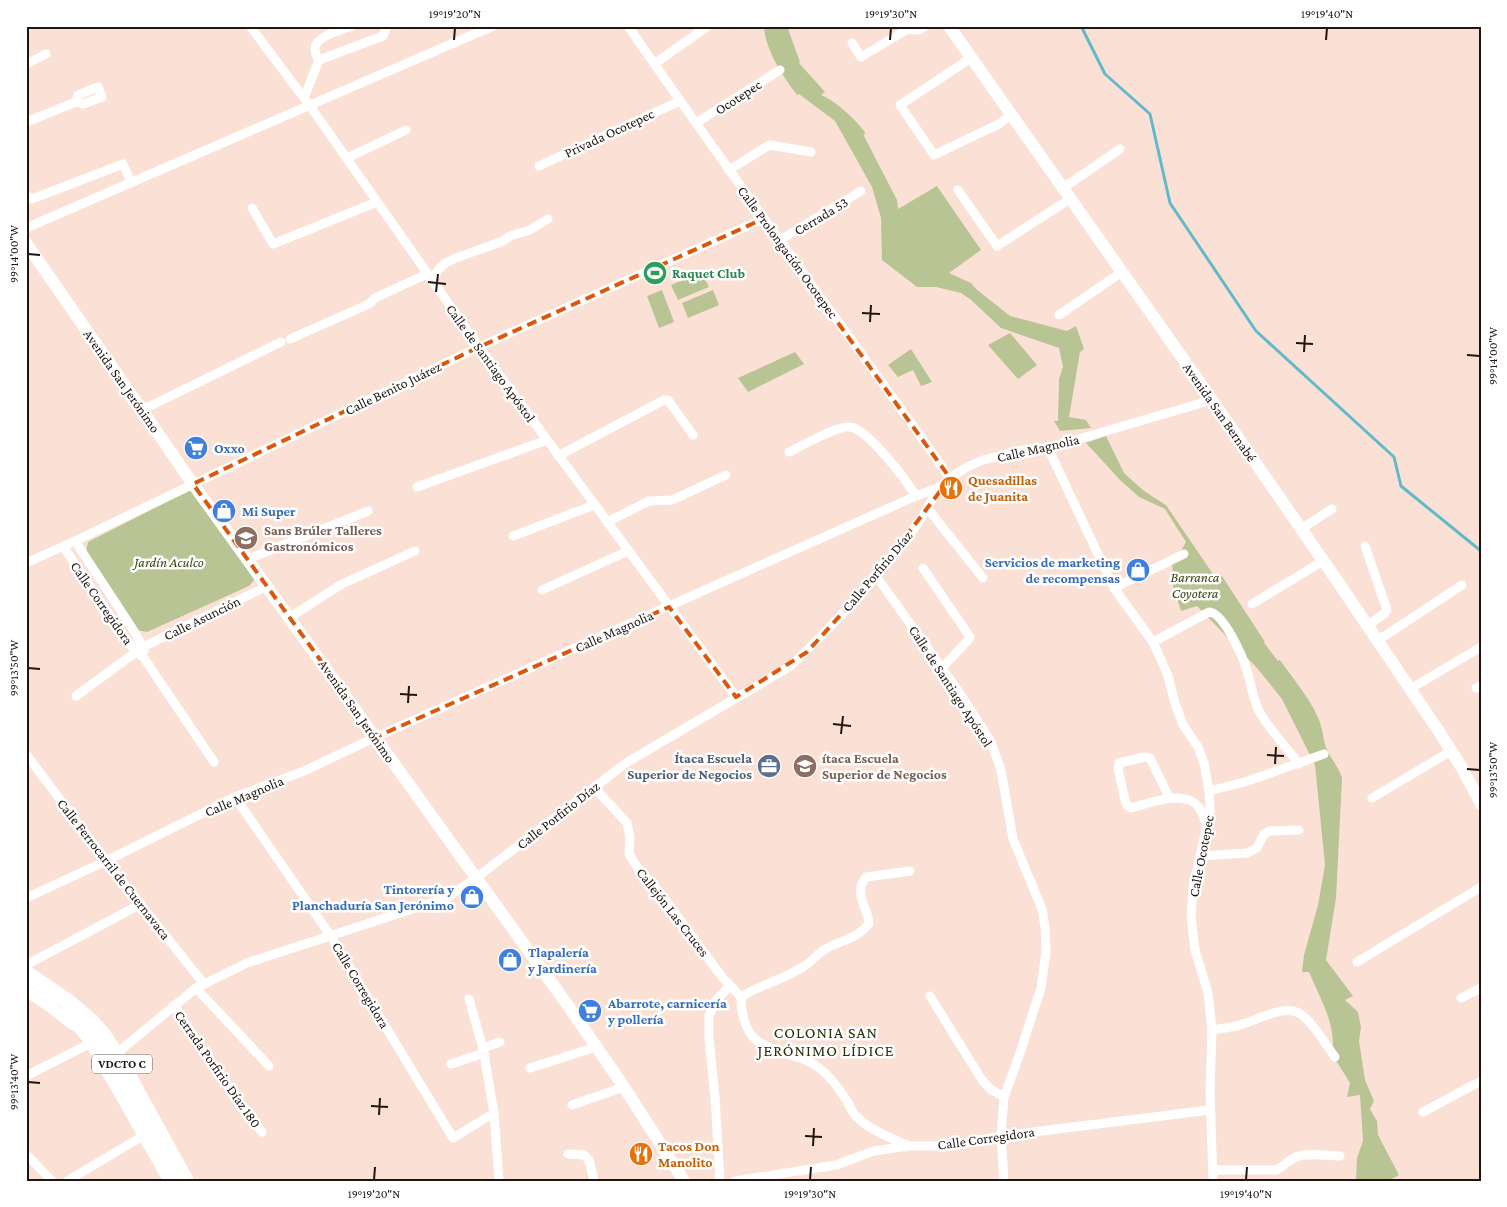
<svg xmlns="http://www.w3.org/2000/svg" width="1507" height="1207" viewBox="0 0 1507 1207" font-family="'Crimson Pro',serif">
<rect width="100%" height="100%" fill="#fbe1d5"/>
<g fill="#b9c495">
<path d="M764,26h23l13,36 -1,1 26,29 -4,3c15,6 34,24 44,37l-1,4 33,64 1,9 39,-23 44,64 -32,23 22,10 5,6 34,27 57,15 9,-5 8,23 -4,3 -11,65 17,3 5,8 -31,3 -6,-10h4l1,-42 4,-12 -4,-19 -58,-20 -31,-29 -9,-6 -25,-6h-19l-35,-27 -1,-42 -9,-31 -37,-66 -36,-27 -2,1c-14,-19 -32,-45 -33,-69z"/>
<path d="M702,272l7,15 -31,13 -7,-15z"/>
<path d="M662,290l12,32 -15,6 -12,-32z"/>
<path d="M713,290l6,15 -31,13 -6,-15z"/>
<path d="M1010,333l27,32 -19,14 -30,-34z"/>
<path d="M911,349l21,33 -11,4 -8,-16 -15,7 -10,-12z"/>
<path d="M795,352l9,12 -56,28 -10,-14z"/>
<path d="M1106,436l18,37 20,18 22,14 49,72 5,-4 45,69 -1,1 14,18 2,-1c12,17 32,41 39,60 4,10 4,20 8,30 5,10 12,18 15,28l-6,120 -10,62 27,36 -8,4 13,12 3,15 -2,14 6,39 9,21 -4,8 7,12 1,14 21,40 -11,6h-32l1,-23 6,-17 -3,-46 -13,2 3,-14 -18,-29c5,-28 -12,-56 -23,-82h-7l2,-17 14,-50 7,-40 -10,-100 -33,-66 -25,-31 -60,-62 -16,5 -10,-32 2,-1 -1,-17 9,-10 5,-9 -21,-33 -26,-12 -19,-17 -34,-37z"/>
<path d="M190,490l65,89 -6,7 -102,46 -10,-2 -51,-77 2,-11z"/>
</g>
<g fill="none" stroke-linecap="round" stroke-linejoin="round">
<path stroke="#61b9ca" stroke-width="3" d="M1081,26l24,48 45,40 20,89 86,128 138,126 7,29 80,65"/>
<g stroke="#fff" stroke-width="9">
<path d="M250,26l60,80 169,241 257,350"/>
<path d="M628,26c105,152 215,301 322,452"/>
<path d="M852,43l9,14 47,-28 11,1 6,-4"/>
<path d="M971,58l-71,47 34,50 65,-31 12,-9"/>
<path d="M319,60l64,-24 4,-10"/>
<path d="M26,64l20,-10"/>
<path d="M654,64l54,-38"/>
<path d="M304,98l15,-38c-2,-3 -4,-8 -4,-11 -1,-13 27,-19 37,-23"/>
<path d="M26,122l50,-20 7,2 19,-7 -4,-10 -20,8 -2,7"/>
<path d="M696,123l84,-53"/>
<path d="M347,158l59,-28"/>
<path d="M539,166l141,-65"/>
<path d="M729,170l37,-23 4,-2 41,7"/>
<path d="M1063,188l57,-39"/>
<path d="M958,190l39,56 73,-47"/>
<path d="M26,195l6,4 91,-35 8,18"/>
<path d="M252,208l21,36 104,-42"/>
<path d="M26,228l467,-202"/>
<path d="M780,240l81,-49"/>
<path d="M432,281l6,-11 7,-7 11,-5 47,-17 7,-5 20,-6 18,-11"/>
<path d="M1059,315l63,-43"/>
<path d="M290,339l79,-35 6,-6 52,-24"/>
<path d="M142,410l139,-68"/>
<path d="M1048,448l66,140 39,54 14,31 8,30 8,22 15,22 6,16 5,28 1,20 -17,77 -2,28 4,34 13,43 4,37 -2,62 3,89"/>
<path d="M789,452c13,-6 49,-27 61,-25 18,2 56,53 66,69"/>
<path d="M558,456l106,-56h4l25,35"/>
<path d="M417,487l130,-47"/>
<path d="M928,509l55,69"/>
<path d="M607,522l42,-21 23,-1 54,-25"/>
<path d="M1301,529l31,-20"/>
<path d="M513,536l81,-31"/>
<path d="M75,541l59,90 9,16 1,4"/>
<path d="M63,546l61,90 12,16 8,6 70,104"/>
<path d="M1365,546l22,64 -2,3 -18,13"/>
<path d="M248,559l120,-48"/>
<path d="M26,563l49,-22 404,-194 284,-128"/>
<path d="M923,568l47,69 -1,2 -27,29"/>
<path d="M876,576l83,116 32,50 10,28 12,69 29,70 3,18 1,25 -5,36 -22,68 -15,41 -3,39 3,45"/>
<path d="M1114,588l70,-34"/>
<path d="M542,590l86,-39"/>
<path d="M1252,604l71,-43"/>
<path d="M290,617l52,-33 73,-33"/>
<path d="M1377,641l85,-56"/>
<path d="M1153,642l56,-30c15,1 34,45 38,59 4,13 6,28 12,40 8,16 29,38 40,53"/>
<path d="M1476,688l5,-2"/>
<path d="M1410,689l71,-42"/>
<path d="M76,696l67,-49 124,-61"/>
<path d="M26,754l80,107 98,123"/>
<path d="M594,787l33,36 3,15 -1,16 8,13 27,31 58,79 19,20"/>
<path d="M1209,791l39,-10 76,-27"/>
<path d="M235,797l95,138 123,203 41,-25"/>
<path d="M1169,797l-19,-39 -5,-1 -26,6 -1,6 8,35 5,4c18,-5 54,-19 68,-1 3,5 5,13 8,18"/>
<path d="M1372,798l79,-47"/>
<path d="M1200,856l47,-3 10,-5 7,-14 6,-3 29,-1"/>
<path d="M26,898l80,-37 129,-64 69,-26 72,-34 432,-193 108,-48 22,-8 12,-10 17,-11 16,-7 40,-10 25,-2 164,-48"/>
<path d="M1357,962l124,-75"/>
<path d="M26,965l115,-61"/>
<path d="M196,988l73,78"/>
<path d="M930,996l52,84 8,9 14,8"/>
<path d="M741,997c20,-13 45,-18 65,-32 8,-5 13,-13 21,-17 14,-7 33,-11 42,-25 -2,-18 -16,-29 -3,-46l44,-6"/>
<path d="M741,997c0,13 3,32 14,42 18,15 44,14 63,28 11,8 20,20 27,31 4,5 6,12 10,17 12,14 36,23 52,30"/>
<path d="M1461,998l20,-10"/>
<path d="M469,999l14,49 11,65 5,68"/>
<path d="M174,1005l28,45 60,82"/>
<path d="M1212,1030c12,-2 24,-3 34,-7 16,-5 41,-20 56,-8 12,9 23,29 33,42"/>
<path d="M483,1048l17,-6"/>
<path d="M117,1053l79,-65 51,-25 199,-65 30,-20 150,-115 163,-96c22,-19 42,-41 62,-63 31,-34 67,-73 87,-116"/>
<path d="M451,1064l33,-11"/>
<path d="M530,1068l66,-21"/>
<path d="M26,1076l65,-33"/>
<path d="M572,1105l52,-18"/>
<path d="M1423,1112l58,-31"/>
<path d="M26,1154l26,27"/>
<path d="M568,1154l16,1 5,5 5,21"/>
<path d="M1213,1170h63c7,-3 13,-10 20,-13 13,-5 30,-1 44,-1"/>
<path d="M67,1181l74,-44"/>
<path d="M720,1181l-5,-84 -6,-59v-22l7,-16 14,-14"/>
<path d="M735,1181l101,-16 38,-14 34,-5h43l50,-10 209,-26"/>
</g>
<g stroke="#fff" stroke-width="12">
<path d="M949,26l263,374 126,182 102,151 22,35 19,36"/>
<path d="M26,243l167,241 376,523 55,80 60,94"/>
<path d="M26,990l25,17 22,17"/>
</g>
<g stroke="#fff" stroke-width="16">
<path d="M26,973l41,28 25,21 12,14 15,23 67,122"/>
<path d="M67,1014l16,15 10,13 79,139"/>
</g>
</g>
<path fill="none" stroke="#de560c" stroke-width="4" stroke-dasharray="10 6" stroke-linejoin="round" d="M763,219l187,259 -74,98 -69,76 -71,45 -67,-90 -293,130 -183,-253 286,-137z"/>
<path fill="none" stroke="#201510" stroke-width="2" d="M454,40l1,-12M890,40l1,-12M1326,40l1,-12M28,254l12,1M428,282l18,2M436,292l2,-18M862,313l18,1M870,322l1,-17M1296,343l17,1M1304,352l1,-17M1467,355l13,1M28,668l12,1M400,694l17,1M408,703l1,-17M833,724l18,2M841,734l2,-18M1267,755l17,1M1275,764l1,-17M1467,769l13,1M28,1082l12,1M371,1106l17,1M379,1115l1,-17M805,1136l17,1M813,1146l1,-18M374,1180l1,-13M810,1180l1,-13M1246,1180l1,-13"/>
<defs>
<g id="stadium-disc" transform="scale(1.25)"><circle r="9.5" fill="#2e9e5b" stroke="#fff"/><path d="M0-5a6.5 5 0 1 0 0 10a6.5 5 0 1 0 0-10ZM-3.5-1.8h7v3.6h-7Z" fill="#fff"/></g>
<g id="supermarket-disc" transform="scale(1.25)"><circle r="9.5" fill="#3f7fe0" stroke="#fff"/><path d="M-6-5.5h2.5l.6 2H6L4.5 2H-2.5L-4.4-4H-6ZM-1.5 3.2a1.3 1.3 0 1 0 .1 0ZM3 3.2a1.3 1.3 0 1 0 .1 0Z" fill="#fff"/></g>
<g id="restaurant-disc" transform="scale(1.25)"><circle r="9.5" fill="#e8710a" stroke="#fff"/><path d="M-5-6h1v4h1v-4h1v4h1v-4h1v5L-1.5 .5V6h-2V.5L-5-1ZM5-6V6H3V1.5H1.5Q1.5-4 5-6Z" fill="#fff"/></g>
<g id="shop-disc" transform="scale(1.25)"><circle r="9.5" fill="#3f7fe0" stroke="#fff"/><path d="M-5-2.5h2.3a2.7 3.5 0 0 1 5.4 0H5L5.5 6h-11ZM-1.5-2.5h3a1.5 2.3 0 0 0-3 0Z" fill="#fff"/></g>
<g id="university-disc" transform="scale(1.25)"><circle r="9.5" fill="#8d6e63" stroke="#fff"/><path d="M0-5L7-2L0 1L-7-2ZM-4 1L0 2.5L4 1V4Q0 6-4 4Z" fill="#fff"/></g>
<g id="office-disc" transform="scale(1.25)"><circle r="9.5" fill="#5c6f8a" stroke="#fff"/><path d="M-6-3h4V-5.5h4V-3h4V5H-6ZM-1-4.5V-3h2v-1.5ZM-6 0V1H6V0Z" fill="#fff"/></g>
<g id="school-disc" transform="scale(1.25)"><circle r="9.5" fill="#8d6e63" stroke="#fff"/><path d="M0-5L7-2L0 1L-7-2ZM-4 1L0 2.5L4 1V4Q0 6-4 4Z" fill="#fff"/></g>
</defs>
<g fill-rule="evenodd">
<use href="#stadium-disc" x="655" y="273"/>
<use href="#supermarket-disc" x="196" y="448"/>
<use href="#restaurant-disc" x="951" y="488"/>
<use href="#shop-disc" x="224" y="511"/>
<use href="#university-disc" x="246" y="538"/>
<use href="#shop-disc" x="1138" y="570"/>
<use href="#office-disc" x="769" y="766"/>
<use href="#school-disc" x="805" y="766"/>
<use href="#shop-disc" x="472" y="897"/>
<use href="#shop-disc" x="510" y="960"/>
<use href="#supermarket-disc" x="590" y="1011"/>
<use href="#restaurant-disc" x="641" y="1154"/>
</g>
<g text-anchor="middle" stroke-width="5" stroke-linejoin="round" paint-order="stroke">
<rect fill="#fff" stroke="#635b58" stroke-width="1" x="92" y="1054.5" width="60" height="19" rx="4"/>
<g font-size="12" font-weight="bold" fill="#201510">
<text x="122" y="1068">VDCTO C</text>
</g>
<g font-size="14" fill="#201510" stroke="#fff">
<text transform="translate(738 97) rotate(-33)" y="5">Ocotepec</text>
<text transform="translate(609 133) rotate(-25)" y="5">Privada Ocotepec</text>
<text transform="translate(821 216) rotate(-31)" y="5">Cerrada 53</text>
<text transform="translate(788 252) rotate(54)" y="5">Calle Prolongación Ocotepec</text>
<text transform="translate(491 363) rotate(54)" y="5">Calle de Santiago Apóstol</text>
<text transform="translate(122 381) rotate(55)" y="5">Avenida San Jerónimo</text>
<text transform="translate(393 388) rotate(-26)" y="5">Calle Benito Juárez</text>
<text transform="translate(1220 412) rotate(55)" y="5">Avenida San Bernabé</text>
<text transform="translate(1038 448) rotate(-13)" y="5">Calle Magnolia</text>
<text transform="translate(877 571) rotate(-50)" y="5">Calle Porfirio Díaz</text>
<text transform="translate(102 603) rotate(55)" y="5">Calle Corregidora</text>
<text transform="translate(202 618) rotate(-26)" y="5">Calle Asunción</text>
<text transform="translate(614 631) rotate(-24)" y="5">Calle Magnolia</text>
<text transform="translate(951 686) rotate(57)" y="5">Calle de Santiago Apóstol</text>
<text transform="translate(357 711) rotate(55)" y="5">Avenida San Jerónimo</text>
<text transform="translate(244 796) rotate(-23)" y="5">Calle Magnolia</text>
<text transform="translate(558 815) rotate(-38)" y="5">Calle Porfirio Díaz</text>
<text transform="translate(1201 856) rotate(-79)" y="5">Calle Ocotepec</text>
<text transform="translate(114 869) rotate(52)" y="5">Calle Ferrocarril de Cuernavaca</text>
<text transform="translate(673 912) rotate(52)" y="5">Callejón Las Cruces</text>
<text transform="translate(361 985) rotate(59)" y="5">Calle Corregidora</text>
<text transform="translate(218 1069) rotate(55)" y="5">Cerrada Porfirio Díaz 180</text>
<text transform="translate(986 1138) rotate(-8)" y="5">Calle Corregidora</text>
</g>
<g font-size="14" font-weight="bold" fill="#27864d" stroke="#fff" text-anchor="start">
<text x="672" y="278">Raquet Club</text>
</g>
<g font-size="14" font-weight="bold" fill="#366cbe" stroke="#fff" text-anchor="start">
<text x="214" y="453">Oxxo</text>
<text x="242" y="516">Mi Super</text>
<text x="1120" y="567" text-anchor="end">Servicios de marketing<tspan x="1120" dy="16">de recompensas</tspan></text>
<text x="454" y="894" text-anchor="end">Tintorería y<tspan x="454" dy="16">Planchaduría San Jerónimo</tspan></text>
<text x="528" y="957">Tlapalería<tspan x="528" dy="16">y Jardinería</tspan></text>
<text x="608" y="1008">Abarrote, carnicería<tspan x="608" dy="16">y pollería</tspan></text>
</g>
<g font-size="14" font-weight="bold" fill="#c56008" stroke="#fff" text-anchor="start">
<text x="968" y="485">Quesadillas<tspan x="968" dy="16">de Juanita</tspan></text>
<text x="658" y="1151">Tacos Don<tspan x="658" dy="16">Manolito</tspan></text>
</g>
<g font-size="14" font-weight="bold" fill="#785e54" stroke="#fff" text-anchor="start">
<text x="264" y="535">Sans Brúler Talleres<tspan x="264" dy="16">Gastronómicos</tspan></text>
<text x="822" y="763">ítaca Escuela<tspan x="822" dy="16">Superior de Negocios</tspan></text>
</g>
<g font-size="14" font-style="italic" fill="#394110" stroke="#fff">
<text x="169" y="567">Jardín Aculco</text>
<text x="1195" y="582">Barranca<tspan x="1195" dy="16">Coyotera</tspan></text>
</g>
<g font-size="14" font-weight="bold" fill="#4e5e75" stroke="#fff" text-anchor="end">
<text x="752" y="763">Ítaca Escuela<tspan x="752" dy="16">Superior de Negocios</tspan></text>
</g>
<g font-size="16" letter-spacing="1" fill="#27310a" stroke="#fff">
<text x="826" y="1038">COLONIA SAN<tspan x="826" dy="18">JERÓNIMO LÍDICE</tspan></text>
</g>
</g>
<rect width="1507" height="1207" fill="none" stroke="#ffffff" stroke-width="55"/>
<rect x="28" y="28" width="1452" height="1152" fill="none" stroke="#201510" stroke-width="2"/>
<g font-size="12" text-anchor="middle" fill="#201510">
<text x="455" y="18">19°19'20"N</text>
<text x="891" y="18">19°19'30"N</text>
<text x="1327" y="18">19°19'40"N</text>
<text transform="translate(14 254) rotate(-90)" y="4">99°14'00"W</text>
<text transform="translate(1493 356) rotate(-90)" y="4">99°14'00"W</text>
<text transform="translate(14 668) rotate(-90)" y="4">99°13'50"W</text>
<text transform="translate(1493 770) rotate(-90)" y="4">99°13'50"W</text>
<text transform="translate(14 1082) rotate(-90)" y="4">99°13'40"W</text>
<text x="374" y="1198">19°19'20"N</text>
<text x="810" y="1198">19°19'30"N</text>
<text x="1246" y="1198">19°19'40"N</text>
</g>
</svg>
